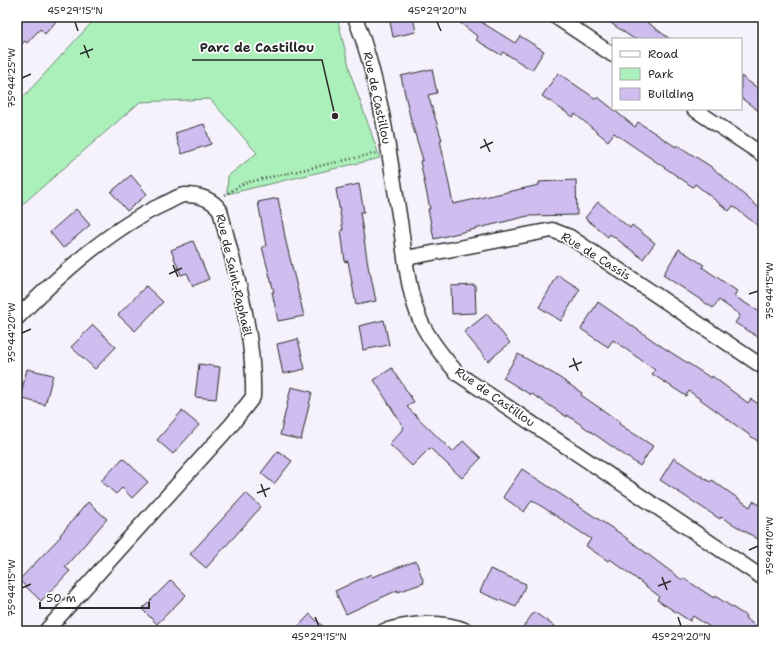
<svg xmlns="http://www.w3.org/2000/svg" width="780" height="648" viewBox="0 0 780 648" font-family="'Shantell Sans',sans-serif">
<rect width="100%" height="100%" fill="#f5f2fc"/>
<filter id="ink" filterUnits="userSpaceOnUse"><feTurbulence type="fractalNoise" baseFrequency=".025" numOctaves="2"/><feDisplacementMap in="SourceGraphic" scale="8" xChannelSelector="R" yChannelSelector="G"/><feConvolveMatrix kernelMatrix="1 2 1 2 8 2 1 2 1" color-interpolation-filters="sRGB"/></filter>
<g filter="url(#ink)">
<path fill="#abefba" stroke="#6b8d72" d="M91,17h246l15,61 28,80 -153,36 1,-18 29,-23 -47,-54 -70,3 -123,107v-105l77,-84z"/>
<g fill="#cebdee" stroke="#2b2b2b">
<path d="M17,17h43l-15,17 -5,-5 -13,14 -2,-2 -8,8z"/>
<path d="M389,17h24l3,15 -23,5z"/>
<path d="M453,17h20l42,26 5,-7 24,15 -12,19 -29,-18 -2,3 -25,-15 2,-3z"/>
<path d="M602,17h38l30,22h-36z"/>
<path d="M432,69l5,24 -9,2 14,45h-2l13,64 86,-19v-3l37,-2 1,35 -49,1 -94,23 -6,-30h2l-10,-48 3,-1 -12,-39 -10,-45z"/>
<path d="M558,73l38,26 2,-2 37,30 3,-5 38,25 1,-2 33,21 53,45v19l-30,-24 -4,5 -34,-27 -2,3 -79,-54 -6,8 -33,-27 -2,3 -31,-21z"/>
<path d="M741,76l22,16v22l-22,-16z"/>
<path d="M204,124l7,20 -29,10 -7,-21z"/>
<path d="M131,175l16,19 -20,17 -16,-19z"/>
<path d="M359,184l5,28h-4l9,60h1l6,29 -20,4 -8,-44 -3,1 -4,-32h2l-7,-41z"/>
<path d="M278,198l8,44 18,74 -26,5 -6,-29h2l-12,-45 4,-1 -8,-44z"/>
<path d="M598,202l32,26 2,-3 23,18 -12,16 -33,-25 -2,3 -23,-19z"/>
<path d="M76,209l14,16 -27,23 -13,-16z"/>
<path d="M193,241l16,38 -16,7 -6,-13 -6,2 -10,-25z"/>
<path d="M679,249l25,16 -2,2 35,24 -3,5 29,18v26l-28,-17 5,-8 -21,-15 -6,8 -50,-33z"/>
<path d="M558,275l22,14 -19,32 -22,-14z"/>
<path d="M475,285l1,28 -24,1 -1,-28z"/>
<path d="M146,286l17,16 -28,29 -17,-16z"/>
<path d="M598,302l63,44 50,32 1,-2 36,27 3,-4 12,8v38l-74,-54 -3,5 -34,-22 3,-4 -42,-30 -5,7 -27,-18z"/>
<path d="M487,314l23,29 -22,18 -24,-29z"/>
<path d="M384,320l5,25 -26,5 -4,-24z"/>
<path d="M93,325l23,22 -21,22 -24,-22z"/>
<path d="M298,339l7,30 -22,5 -6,-30z"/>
<path d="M518,354l36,20 28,19 -1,2 39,27 -1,2 34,22 -13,20 -73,-51v2l-35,-23 -1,1 -28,-17z"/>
<path d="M199,364l21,3 -4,32 -21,-2z"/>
<path d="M392,368l22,34 -7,5 46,45 10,-11 18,17 -19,20 -32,-30 -18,18 -23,-22 15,-16 -30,-48z"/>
<path d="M27,369l26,6 -8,30 -25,-7z"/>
<path d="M291,387l21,5 -11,48 -21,-5z"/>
<path d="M182,411l17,14 -26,29 -16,-14z"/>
<path d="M278,451l14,10 -18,23 -13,-11z"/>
<path d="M123,458l25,24 -16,16 -10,-10 -6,6 -15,-13z"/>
<path d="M674,458l36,24 2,-2 38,27 3,-6 10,6v35l-42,-25 -1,2 -60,-39z"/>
<path d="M522,469l99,65 61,46 1,-2 31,20 1,-2 31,20 -1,2 18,13h-47l-23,-15 -3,5 -33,-21 2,-4 -49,-37 -2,2 -22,-15 5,-7 -59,-39 -8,12 -21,-15z"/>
<path d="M246,493l15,14 -55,61 -16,-14z"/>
<path d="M88,502l19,17 -42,48 5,4 -29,30 -22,-21 42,-44 -1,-1z"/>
<path d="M416,561l8,22 -26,9v-2l-52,24 -11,-23 36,-17 1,3z"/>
<path d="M490,569l36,15 -10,23 -36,-15z"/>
<path d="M171,580l15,15 -29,29 -15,-15z"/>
<path d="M534,612l27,19h-41z"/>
<path d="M310,614l6,6 12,11h-34z"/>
</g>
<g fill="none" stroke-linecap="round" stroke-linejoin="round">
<g stroke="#2b2b2b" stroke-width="17">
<g id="street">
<path d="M355,17c25,65 34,135 45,204 5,33 7,70 21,101 9,19 23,36 37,52l305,204"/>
<path d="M556,17l57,38"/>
<path d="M694,109l69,46"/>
<path d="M406,258l146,-28 18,7 193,130"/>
<path d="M17,318c41,-42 95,-91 149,-115 5,-2 13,-8 19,-8 14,0 27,4 35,15 15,61 35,123 33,187l-21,27 -186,207"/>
<path d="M384,631c25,-8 58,-11 83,0"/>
</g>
</g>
<path stroke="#2b2b2b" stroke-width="2.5" stroke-dasharray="1 3" stroke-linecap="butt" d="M225,195l19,-12 133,-30"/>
<use href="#street" stroke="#fff" stroke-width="14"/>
</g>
</g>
<path fill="none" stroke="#2b2b2b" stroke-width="1.5" d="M75,22l3,9M437,22l4,9M84,45l5,13M80,54l13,-5M22,78l9,-4M484,139l6,13M480,148l13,-6M173,265l5,12M169,274l13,-6M749,294l9,-3M22,333l9,-4M573,358l5,13M569,367l13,-5M261,484l5,13M257,493l13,-5M749,550l9,-4M662,577l5,13M658,586l13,-5M22,588l9,-4M315,617l4,9M678,617l3,9"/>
<g text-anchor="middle" stroke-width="3.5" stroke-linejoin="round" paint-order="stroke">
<g font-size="12" fill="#2b2b2b" stroke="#fff">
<text transform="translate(377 98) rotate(78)" y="4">Rue de Castillou</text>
<text transform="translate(596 256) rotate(32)" y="4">Rue de Cassis</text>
<text transform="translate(234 275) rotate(77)" y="4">Rue de Saint-Raphaël</text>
<text transform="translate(495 397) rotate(35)" y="4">Rue de Castillou</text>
</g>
</g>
<path fill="none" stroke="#2b2b2b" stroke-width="1.5" d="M335 116L322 60H192"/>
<circle fill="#2b2b2b" stroke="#fff" stroke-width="1.5" cx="335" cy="116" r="4"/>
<g font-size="13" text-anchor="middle" font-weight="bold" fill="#2b2b2b" stroke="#fff" stroke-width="3.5" stroke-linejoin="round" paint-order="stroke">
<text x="257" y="52">Parc de Castillou</text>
</g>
<rect width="780" height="648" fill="none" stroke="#fff" stroke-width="44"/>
<rect x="612" y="38" width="130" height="72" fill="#ffffff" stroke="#aaaaaa"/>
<rect x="620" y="51" width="20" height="6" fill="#ffffff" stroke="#aaaaaa"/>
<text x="648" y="58" font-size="12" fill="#2b2b2b">Road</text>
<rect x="620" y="68" width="20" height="12" fill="#abefba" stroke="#aaaaaa"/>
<text x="648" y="78" font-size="12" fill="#2b2b2b">Park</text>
<rect x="620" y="88" width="20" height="12" fill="#cebdee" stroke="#aaaaaa"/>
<text x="648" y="98" font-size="12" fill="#2b2b2b">Building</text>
<path d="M40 602v6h109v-6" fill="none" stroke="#2b2b2b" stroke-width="2"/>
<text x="46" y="602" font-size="12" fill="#2b2b2b" stroke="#ffffff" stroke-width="3" paint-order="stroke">50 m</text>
<rect x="22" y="22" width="736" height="604" fill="none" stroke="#2b2b2b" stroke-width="1.5"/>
<g font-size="10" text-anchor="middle" fill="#2b2b2b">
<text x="75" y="14">45°29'15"N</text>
<text x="437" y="14">45°29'20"N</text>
<text transform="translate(11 78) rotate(-90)" y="4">75°44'25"W</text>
<text transform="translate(769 291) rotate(-90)" y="4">75°44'15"W</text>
<text transform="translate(11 333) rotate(-90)" y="4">75°44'20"W</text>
<text transform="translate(769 546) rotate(-90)" y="4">75°44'10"W</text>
<text transform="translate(11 588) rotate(-90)" y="4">75°44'15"W</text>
<text x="319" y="640">45°29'15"N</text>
<text x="681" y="640">45°29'20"N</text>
</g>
</svg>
